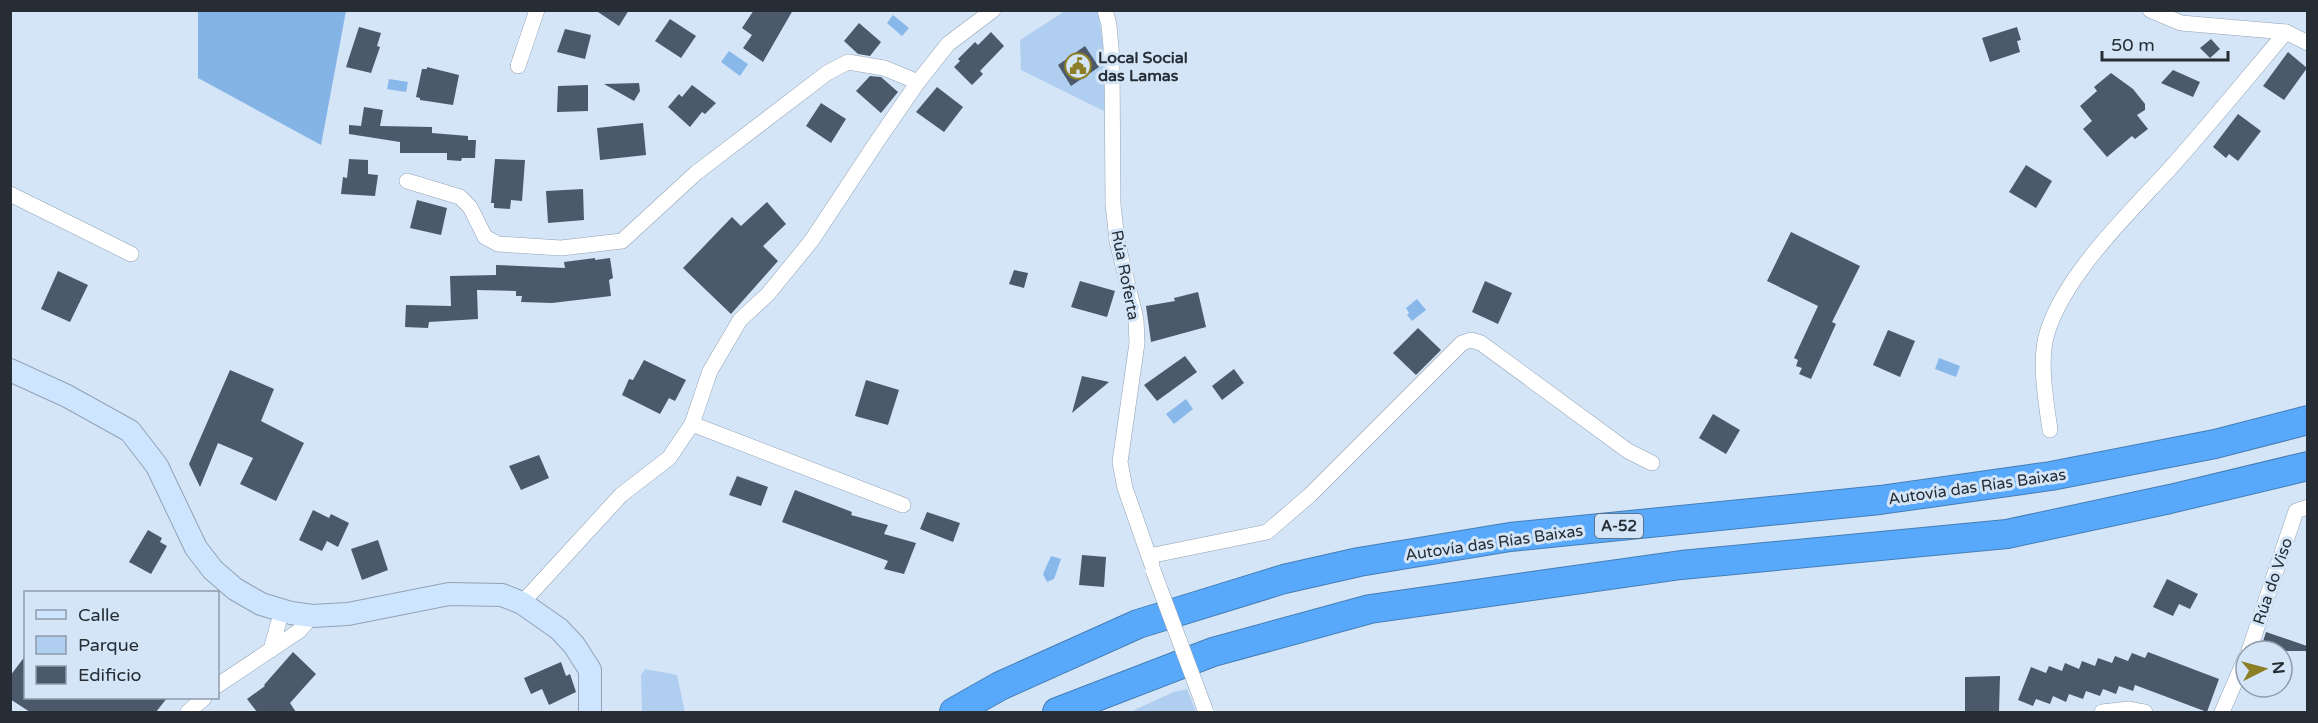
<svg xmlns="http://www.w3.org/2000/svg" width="2318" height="723" viewBox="0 0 2318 723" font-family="'Varela Round',sans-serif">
<rect width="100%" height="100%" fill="#d4e5f8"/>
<g fill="#b0ceef">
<path d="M1065,11h33l8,55 -2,45 -83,-41 -1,-30z"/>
<path d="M645,669l32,6 8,37h-43l-1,-37z"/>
<path d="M1187,689l9,23h-66l44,-20z"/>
</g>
<path fill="#84b3e6" d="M198,11h148l-25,134 -123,-67z"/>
<g fill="#88b7ea">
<path d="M893,15l16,13 -7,8 -15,-13z"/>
<path d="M729,51l19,13 -8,12 -19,-14z"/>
<path d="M389,79l19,3 -2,10 -19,-3z"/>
<path d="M1417,299l9,11 -14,11 -5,-6 2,-2 -3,-5z"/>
<path d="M1939,358l21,8 -4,11 -21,-8z"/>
<path d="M1186,399l7,10 -19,15 -8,-10z"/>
<path d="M1051,556l10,3 -7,20 -7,3 -4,-8z"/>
</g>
<g fill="#4b596a">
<path d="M595,10h34l-10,16z"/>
<path d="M754,10h39l-30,52 -20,-14 9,-13 -10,-7z"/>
<path d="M670,19l26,17 -15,22 -26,-17z"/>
<path d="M859,23l22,19 -11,14 -12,-2 -14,-13z"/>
<path d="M359,27l22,6 -4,13 3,1 -9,26 -25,-6z"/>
<path d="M2017,27l4,13 -4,1 3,11 -30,10 -8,-24z"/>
<path d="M565,29l26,6 -6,24 -28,-7z"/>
<path d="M991,32l13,14 -24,25 3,3 -11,11 -18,-18 6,-6 -2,-2 17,-17 3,3z"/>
<path d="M2211,39l9,10 -10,9 -10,-10z"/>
<path d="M1085,46l14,21 -28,19 -13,-21z"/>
<path d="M2288,52l19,16 -23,32 -21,-14z"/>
<path d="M427,67l32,8 -6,30 -33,-5v-2l-4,-1 6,-28h5z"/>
<path d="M2173,70l27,12 -7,15 -32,-14z"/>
<path d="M2111,73l22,16 12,15v6l-8,5 11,14 -13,10 -3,-3 -25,21 -24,-28 9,-8 -12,-15 17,-15 -3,-4z"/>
<path d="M870,76l11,1 17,15 -17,21 -25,-22z"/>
<path d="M639,83l1,8 -6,10 -30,-17z"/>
<path d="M588,85v26l-31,1 1,-26z"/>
<path d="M692,85l24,18 -11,11 -3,-2 -12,15 -22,-20 11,-13 3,3z"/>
<path d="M937,87l26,20 -19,25 -28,-20z"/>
<path d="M821,103l25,16 -15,24 -25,-17z"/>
<path d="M364,107l19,3 -3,16 52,1v6l36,3v4h8l-1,18h-13l-1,3 -14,-1v-7h-47v-11l-51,-8v-9l12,1z"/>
<path d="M2238,114l23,17 -23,30 -9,-7 -3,4 -13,-11z"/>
<path d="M643,123l3,32 -46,5 -3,-32z"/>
<path d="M349,159l19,1v14l10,1 -3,21 -34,-2 2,-17 4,1z"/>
<path d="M495,159l30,1 -3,41 -11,-1 -1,9 -16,-1v-5h-3z"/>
<path d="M2026,165l26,16 -16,27 -27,-16z"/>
<path d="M583,189l1,31 -36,3 -2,-32z"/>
<path d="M417,200l30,8 -6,27 -31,-7z"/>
<path d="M767,202l19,22 -23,22 15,15 -47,53 -48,-46 49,-51 9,9z"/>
<path d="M1791,232l69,34 -28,56 4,2 -25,55 -12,-5 3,-6 -6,-2 2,-6 -4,-2 24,-52 -51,-25z"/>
<path d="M595,258v2l15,-2 3,20 -4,2 2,16 -59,7 -31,-1 1,-6h-6v-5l-39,-1 1,29 -49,3 -1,6 -23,-1 1,-22 45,1 -1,-30 46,-1v-10l69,3 -1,-6z"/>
<path d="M1014,270l14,3 -4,15 -15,-4z"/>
<path d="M58,271l30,14 -18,37 -29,-13z"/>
<path d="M1080,281l35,10 -8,26 -36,-10z"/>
<path d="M1485,281l27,12 -14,31 -26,-12z"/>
<path d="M1198,292l8,35 -55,15 -5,-36 29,-5 -1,-3z"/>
<path d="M1418,328l23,22 -25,25 -23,-22z"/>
<path d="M1888,330l27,11 -15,36 -27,-12z"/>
<path d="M1185,356l12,16 -40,29 -13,-16z"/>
<path d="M644,360l42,20 -11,21 -6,-3 -9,16 -38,-19 7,-16 4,1z"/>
<path d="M1234,369l10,14 -22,17 -10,-14z"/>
<path d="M230,370l44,19 -13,32 43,22 -28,58 -36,-17 13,-26 -35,-15 -18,44 -11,-23z"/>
<path d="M1082,376l27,6 -37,31z"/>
<path d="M866,380l33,10 -11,35 -33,-9z"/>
<path d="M1713,414l27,16 -14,24 -27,-16z"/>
<path d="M539,455l10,23 -28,12 -12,-24z"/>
<path d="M737,476l31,11 -7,19 -32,-11z"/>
<path d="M795,490l57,22 -1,3 37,10 -4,9 32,9 -12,31 -20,-5 4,-8 -106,-39z"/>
<path d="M313,510l16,8 2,-4 18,9 -11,24 -11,-6 -5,10 -23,-11z"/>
<path d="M927,512l33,11 -7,19 -33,-13z"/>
<path d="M148,530l14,8 -2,4 7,4 -16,28 -22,-12z"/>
<path d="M378,540l10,30 -26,10 -11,-31z"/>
<path d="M1082,555l24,2 -2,30 -25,-2z"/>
<path d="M2167,579l31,15 -8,15 -11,-5 -6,12 -20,-9z"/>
<path d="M2266,632l41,14v5h-47z"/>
<path d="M293,652l23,22 -26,29 6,9h-39l-10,-13 18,-13 -1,-1z"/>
<path d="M2148,652l71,27 -12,33 -72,-27 -2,6 -14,-5 -3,8 -13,-5 -3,7 -14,-5 -3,8 -14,-5 -3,8 -13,-6 -3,8 -14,-5 -3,7 -15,-6 13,-33 15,6 3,-7 13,5 3,-8 14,6 3,-8 13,5 3,-8 14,5 3,-7 13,5 4,-8 13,5z"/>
<path d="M26,655v43h141l-11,14h-126l-20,-13v-23z"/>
<path d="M561,662l5,14 4,-2 6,18 -27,13 -7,-16 -11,5 -7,-16z"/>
<path d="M2000,676l-1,36h-34v-35z"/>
</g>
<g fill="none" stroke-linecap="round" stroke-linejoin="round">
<g stroke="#92a2b4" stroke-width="16">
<g id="street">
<path d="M1105,10l4,15 3,34 1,145 4,37 19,78 1,24 -17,119 5,26 27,77"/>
<path d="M2150,10l31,13 105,9 22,11"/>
<path d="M518,66l19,-56"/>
<path d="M407,181l53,16 10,10 15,30 13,7 63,4 61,-7 74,-68 131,-100 21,-11 36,6 34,14"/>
<path d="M10,194l121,60"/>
<path d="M692,424l211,81"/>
<path d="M2050,430c-4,-29 -12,-72 -2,-100 20,-60 84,-119 126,-166 38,-43 75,-88 112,-132"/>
<path d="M1149,556l118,-24 43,-37 152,-152 9,-3 10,3 147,108 24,12"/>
<path d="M522,603l99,-108 48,-37 23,-34 18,-53 30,-51 28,-26 44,-54 66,-100 40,-58 30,-38 45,-34"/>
<path d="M271,650l11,-40"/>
<path d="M2249,651l47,-140 12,-4"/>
<path d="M218,685l81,-54 13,-15"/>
<path d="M188,712l16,-14"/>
<path d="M2102,712l27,-3 16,3"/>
<path d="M2222,712l24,-55"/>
</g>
</g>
<g stroke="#92a2b4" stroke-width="24">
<path id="secondary" d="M10,370l57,26 63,35 27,35 39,82 17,22 22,19 26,15 30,9 21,3 36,-2 101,-20 53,1 20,8 37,26 15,16 16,25v42"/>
</g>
<g stroke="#467eb5" stroke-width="30">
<g id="highway">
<path d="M954,712l46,-26 138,-62 146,-45 75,-17 151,-25 370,-37 171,-24 164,-32 93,-24"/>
<path d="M1057,712l156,-60 157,-43 311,-44 326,-31 163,-35 138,-33"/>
</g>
</g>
<use href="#street" stroke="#fff" stroke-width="15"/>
<use href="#secondary" stroke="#cde5fe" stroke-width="22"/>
<use href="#highway" stroke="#58a9fb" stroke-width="28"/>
<g stroke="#92a2b4" stroke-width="16" stroke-linecap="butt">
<path id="street-bridge" d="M1153,570l53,142"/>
</g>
<use href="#street-bridge" stroke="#fff" stroke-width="15"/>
</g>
<defs>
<g id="civic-ring" transform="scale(1.35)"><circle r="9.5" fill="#d4e5f8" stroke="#8c7f26" stroke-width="1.5"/><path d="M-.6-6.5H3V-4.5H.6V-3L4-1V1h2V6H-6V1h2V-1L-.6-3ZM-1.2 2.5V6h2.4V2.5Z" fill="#8c7f26"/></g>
</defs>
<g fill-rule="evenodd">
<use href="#civic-ring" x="1078" y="66"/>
</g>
<g text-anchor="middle" stroke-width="6" stroke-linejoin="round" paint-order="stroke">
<rect fill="#d4e5f8" stroke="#5a646f" stroke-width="1.5" x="1595" y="514" width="48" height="24" rx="4.5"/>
<g font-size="15" font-weight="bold" fill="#262d34">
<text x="1619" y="531">A-52</text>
</g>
<g font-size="16" font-weight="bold" fill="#262d34" stroke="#d4e5f8" text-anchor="start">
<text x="1098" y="63">Local Social<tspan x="1098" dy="18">das Lamas</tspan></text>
</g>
<g font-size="16" fill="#262d34" stroke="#d4e5f8">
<text transform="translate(1126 275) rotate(79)" y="6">Rúa Roferta</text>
<text transform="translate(1977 486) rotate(-8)" y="6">Autovía das Rías Baixas</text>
<text transform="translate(1494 542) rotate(-8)" y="6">Autovía das Rías Baixas</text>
<text transform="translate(2272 581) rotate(-71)" y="6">Rúa do Viso</text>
</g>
</g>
<rect width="2318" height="723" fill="none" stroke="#262d34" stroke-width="24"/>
<rect x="24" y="591" width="195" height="108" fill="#d4e5f8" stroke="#8e9baa" stroke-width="1.5"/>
<rect x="36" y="610" width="30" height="9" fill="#cde5fe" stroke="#8e9baa" stroke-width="1.5"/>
<text x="78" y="621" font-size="18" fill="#262d34">Calle</text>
<rect x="36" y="636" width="30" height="18" fill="#b0ceef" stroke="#8e9baa" stroke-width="1.5"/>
<text x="78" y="651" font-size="18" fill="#262d34">Parque</text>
<rect x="36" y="666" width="30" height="18" fill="#4b596a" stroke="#8e9baa" stroke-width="1.5"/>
<text x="78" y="681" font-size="18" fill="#262d34">Edificio</text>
<g transform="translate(2264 669) rotate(84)"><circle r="28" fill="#d4e5f8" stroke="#8e9baa" stroke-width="1.5"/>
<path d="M0-4.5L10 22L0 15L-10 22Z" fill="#8c7f26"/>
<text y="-9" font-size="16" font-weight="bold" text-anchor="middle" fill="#262d34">N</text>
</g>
<path d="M2102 51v9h126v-9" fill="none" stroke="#262d34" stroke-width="3"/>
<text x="2111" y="51" font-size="18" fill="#262d34" stroke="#d4e5f8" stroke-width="4.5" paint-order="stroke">50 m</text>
</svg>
